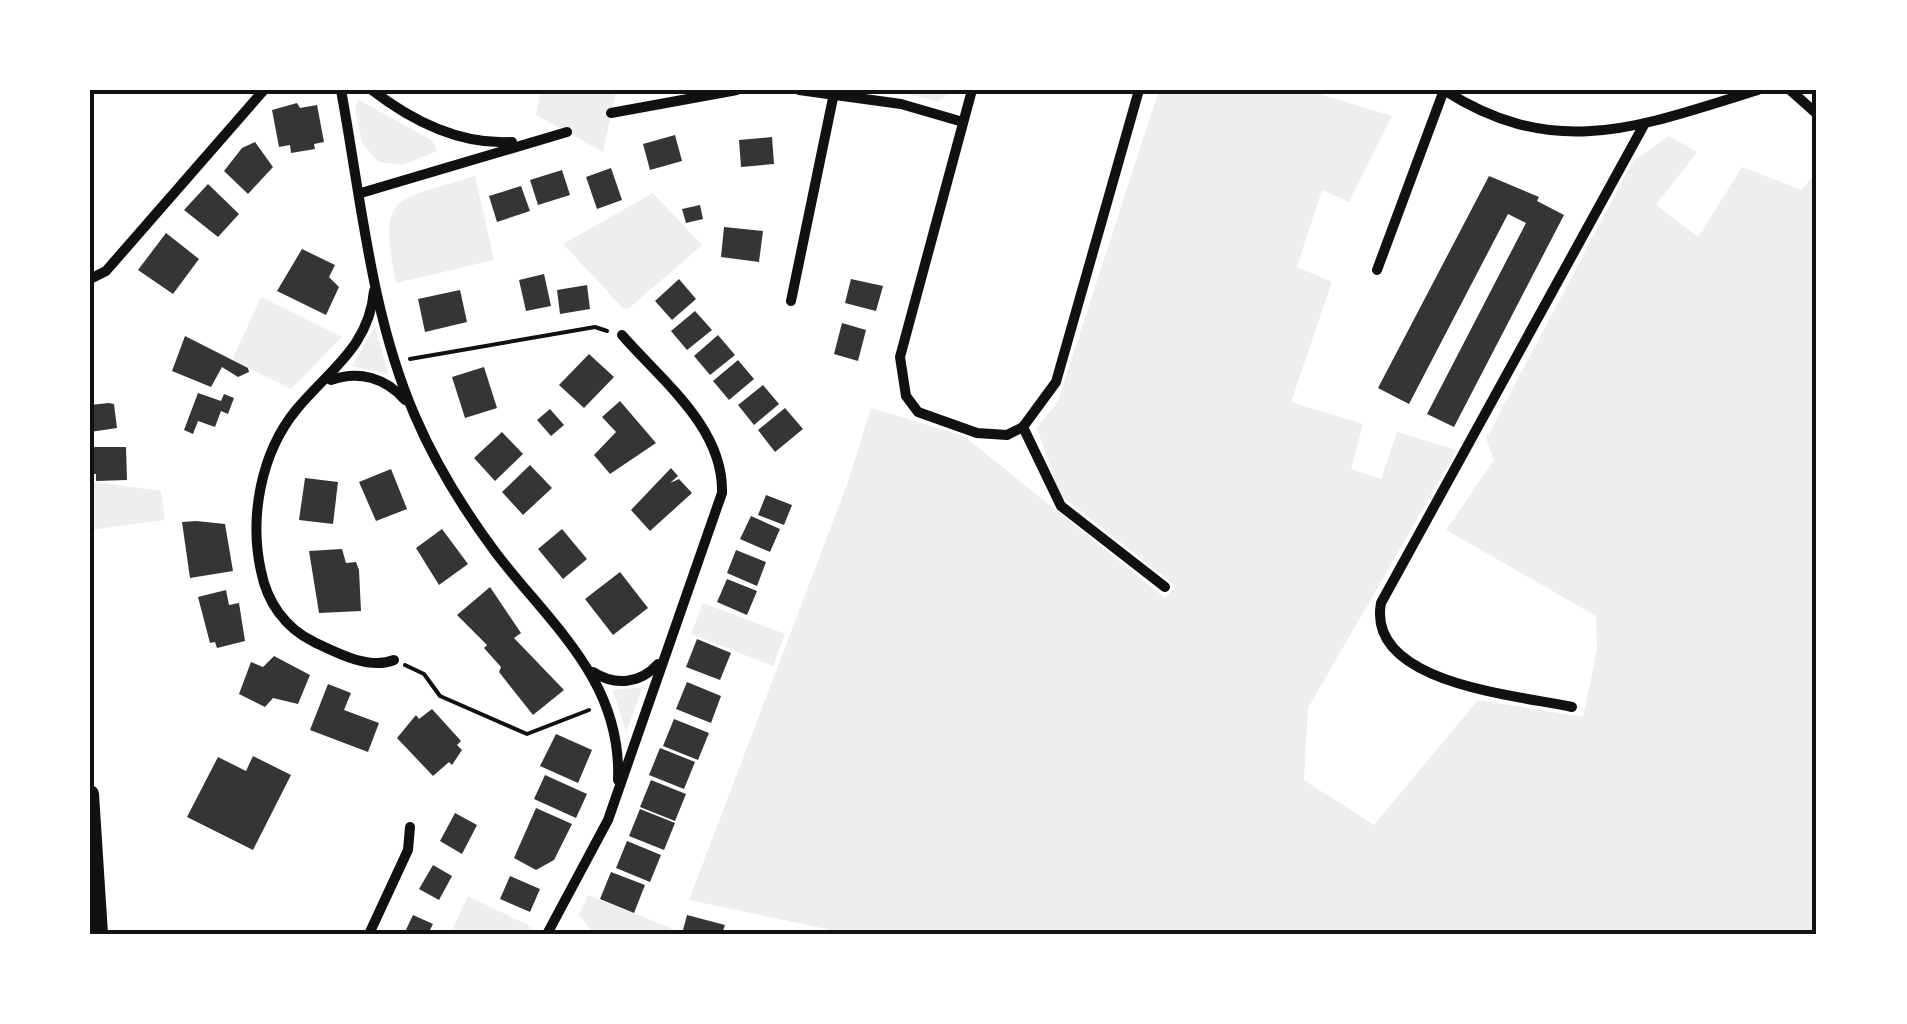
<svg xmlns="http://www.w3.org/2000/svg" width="1907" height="1024" viewBox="0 0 1907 1024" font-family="'Archivo Narrow',sans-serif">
<rect width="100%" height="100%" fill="#fff"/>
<g fill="#eee">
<path d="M540,90h76l-13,62 -67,-37z"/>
<path d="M889,90h66l-17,11z"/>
<path d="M1159,90h147l86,26 -43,86 -27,-12 -25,77 35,15 -41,120 72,22 -12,45 30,10 16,-47 60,18 -149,258 -4,72 70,45 104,-125 105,17 14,-67 -1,-34 -150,-86 48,-70 -8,-21 147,-278 36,-25 28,16 -41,53 42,32 44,-70 60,23 15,-20v764h-967l-161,-34 159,-418 23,-74 93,28 201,162 11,-12 -116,-91 -23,-67 21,-27z"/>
<path d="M359,100l74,41 4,10 -34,14 -24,-3 -17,-19 -7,-36z"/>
<path d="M475,176l19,84 -98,23c-19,-92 0,-82 79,-107z"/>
<path d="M653,193l49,52 -73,63h-6l-60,-64z"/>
<path d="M261,297l81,40 -51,52 -59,-29z"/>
<path d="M375,326l13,48 -36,-8z"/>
<path d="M90,481l71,10 4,29 -75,10z"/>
<path d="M703,603l82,31 -12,32 -82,-32z"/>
<path d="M643,687l-17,45 -13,-42z"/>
<path d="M588,895l83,33 -1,6 -78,-3 -13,-16z"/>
<path d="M468,896l64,31 -4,7h-78z"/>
</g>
<g fill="#353535">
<path d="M297,103l3,5 17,-3 7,37 -10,2 1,5 -24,4 -1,-8 -11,2 -7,-37z"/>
<path d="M675,135l7,26 -32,9 -7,-26z"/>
<path d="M772,137l2,27 -33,3 -2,-27z"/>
<path d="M255,142l18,25 -25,27 -24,-23 18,-23z"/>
<path d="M611,168l11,32 -25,9 -11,-32z"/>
<path d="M562,170l8,25 -32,10 -8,-25z"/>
<path d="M1489,176l50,21 -2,4 27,14 -110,212 -27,-13 99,-191 -18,-9 -99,190 -31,-16z"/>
<path d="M208,184l31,30 -21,23 -34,-27z"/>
<path d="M521,186l9,25 -33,11 -8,-26z"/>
<path d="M700,205l3,14 -17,4 -4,-14z"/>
<path d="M724,227l39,4 -4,31 -38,-5z"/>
<path d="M166,233l33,26 -26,35 -35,-24z"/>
<path d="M302,249l33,16 -6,12 10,10 -13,28 -49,-24z"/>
<path d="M544,274l7,32 -25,5 -7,-31z"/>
<path d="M679,279l17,20 -24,21 -17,-19z"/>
<path d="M851,279l32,7 -7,25 -31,-8z"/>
<path d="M587,285l3,24 -30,5 -3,-24z"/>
<path d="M460,290l7,32 -42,10 -7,-33z"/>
<path d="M695,311l17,19 -25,20 -16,-19z"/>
<path d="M842,323l24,7 -8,31 -24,-7z"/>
<path d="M718,335l17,20 -25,20 -16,-19z"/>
<path d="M185,336l63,32 1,4 -11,5 -16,-10 -11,20 -39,-16z"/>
<path d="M589,354l25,23 -30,31 -25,-23z"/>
<path d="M738,360l16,19 -25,21 -16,-19z"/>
<path d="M484,367l13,41 -32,10 -13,-41z"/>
<path d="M763,385l16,19 -25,21 -16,-20z"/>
<path d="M198,393l23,8 3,-7 10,4 -6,16 -7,-3 -6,16 -17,-6 -5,13 -9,-4z"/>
<path d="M620,401l36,42 -46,31 -16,-19 22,-23 -14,-15z"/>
<path d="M109,403l5,1 3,24 -27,4v-27z"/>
<path d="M785,408l18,21 -28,23 -17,-22z"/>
<path d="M550,409l14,16 -13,11 -14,-16z"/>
<path d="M502,432l21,22 -28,27 -21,-23z"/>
<path d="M90,447h36l1,33 -31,1v-7h-6z"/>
<path d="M530,465l22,23 -29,27 -21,-23z"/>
<path d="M671,468l7,8 -8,7 9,-4 13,14 -42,38 -19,-21z"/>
<path d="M391,469l16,40 -31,12 -17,-39z"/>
<path d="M305,478l33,4 -5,42 -34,-4z"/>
<path d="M766,495l26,10 -8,20 -26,-10z"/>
<path d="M751,516l29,13 -10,23 -30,-13z"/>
<path d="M196,521l29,3 8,47 -43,7 -8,-56z"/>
<path d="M442,529l26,35 -29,21 -23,-37z"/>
<path d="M562,529l25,30 -24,20 -25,-30z"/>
<path d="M342,549l4,14 10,-1 3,8 2,41 -42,2 -10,-62z"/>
<path d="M736,550l30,12 -9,24 -30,-13z"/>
<path d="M620,572l28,36 -35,27 -28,-36z"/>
<path d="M727,579l30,12 -10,24 -30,-13z"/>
<path d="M490,587l31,46 -7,5 50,52 -31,25 -34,-43 2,-5 -17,-19 3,-3 -30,-30z"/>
<path d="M226,590l3,15 10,-2 6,38 -28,7 -2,-6 -5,1 -12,-46z"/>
<path d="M697,639l34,14 -11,27 -34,-13z"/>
<path d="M274,656l36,19 -12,29 -25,-6 -8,9 -26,-13 12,-32 12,5z"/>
<path d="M687,682l34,14 -10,27 -35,-14z"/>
<path d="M328,684l23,9 -7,17 35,13 -11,29 -58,-22z"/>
<path d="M432,709l29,32 -4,4 5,5 -10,15 -3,-3 -16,14 -36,-38 19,-23 3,4z"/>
<path d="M674,719l35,14 -11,27 -35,-14z"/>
<path d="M556,734l36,16 -14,33 -38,-17z"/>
<path d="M660,748l35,14 -11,27 -35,-14z"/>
<path d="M253,756l38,19 -38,75 -66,-33 31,-60 28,14z"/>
<path d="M545,775l42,19 -11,24 -42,-19z"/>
<path d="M651,780l35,14 -11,27 -35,-14z"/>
<path d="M536,808l36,16 -18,36 -18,10 -22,-12z"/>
<path d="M640,809l35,14 -11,27 -35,-14z"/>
<path d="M455,813l22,12 -15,29 -22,-13z"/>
<path d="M627,841l34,14 -11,27 -34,-14z"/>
<path d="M433,865l19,11 -13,24 -20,-11z"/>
<path d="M611,872l34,13 -11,28 -34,-14z"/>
<path d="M510,876l30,13 -10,23 -30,-13z"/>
<path d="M413,915l20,9 -5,10h-24z"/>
<path d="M687,915l38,10 -3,9h-40z"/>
</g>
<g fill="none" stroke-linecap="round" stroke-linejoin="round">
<g stroke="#111" stroke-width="4">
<path d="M410,359l185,-32 12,4"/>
<path d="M405,665l19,9 16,22 87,38 62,-24"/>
</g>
<g stroke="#111" stroke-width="10">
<path d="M341,90c20,108 30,225 74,326 21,49 49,94 81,137 56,73 126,128 122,227"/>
<path d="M372,90c40,31 89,55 140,52"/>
<path d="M799,90l102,14 62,18"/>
<path d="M972,90l-72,267 6,39 12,16 59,21 30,2 16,-8 33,-45 83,-292"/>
<path d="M1790,90l27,24"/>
<path d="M611,113l126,-23"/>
<path d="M361,193l206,-61"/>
<path d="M1377,270l67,-180c112,72 197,36 314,0"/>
<path d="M90,279l16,-8 158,-181"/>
<path d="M374,291c-5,56 -45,79 -78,119 -35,43 -47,107 -35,161 6,31 24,57 53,71 23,11 55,28 80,18"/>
<path d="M791,301l43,-208"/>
<path d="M331,380c28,-10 55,-2 74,20"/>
<path d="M1023,427l38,79 104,81"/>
<path d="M593,672c22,14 47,12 65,-8"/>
<path d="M1572,707c-55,-12 -206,-23 -191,-104l264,-480"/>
<path d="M369,934l39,-84 2,-23"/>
<path d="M547,934l61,-114 114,-327c2,-65 -60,-112 -100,-158"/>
</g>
<path stroke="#111" stroke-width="18" d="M90,794l9,140"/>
</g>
<rect width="1907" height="1024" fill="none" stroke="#ffffff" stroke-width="185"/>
<rect x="92" y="92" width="1722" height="840" fill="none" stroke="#111" stroke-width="4"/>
</svg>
